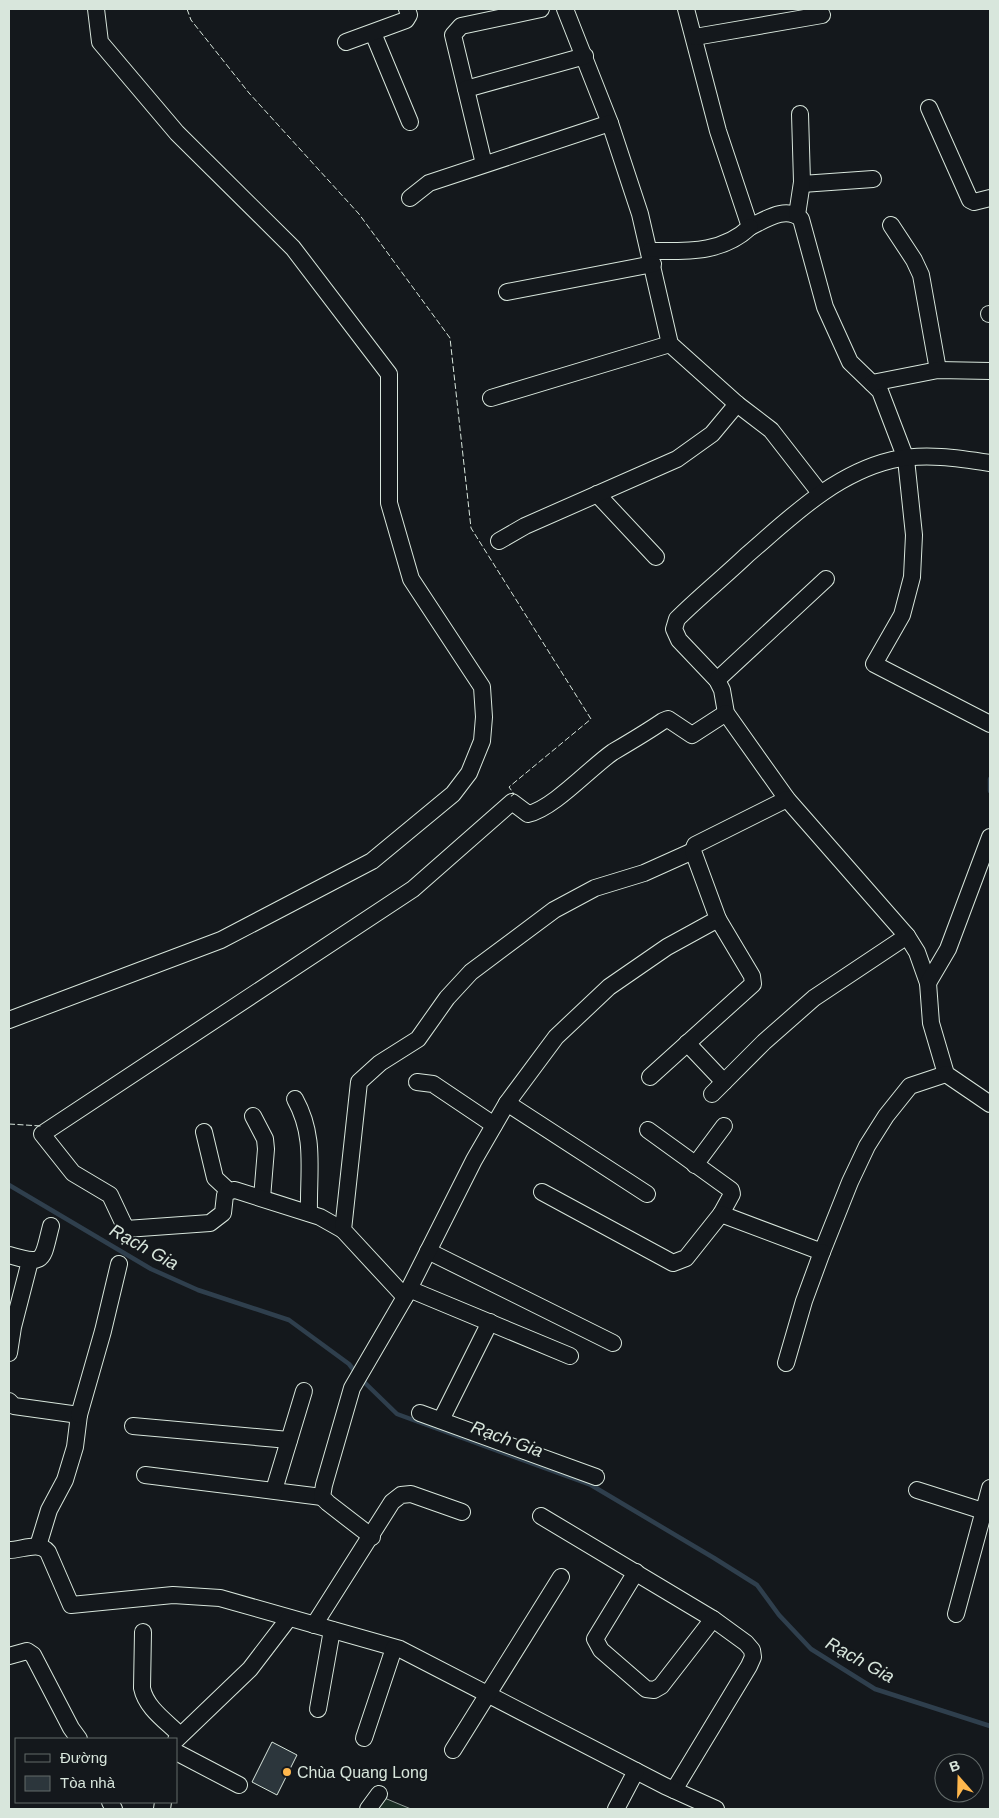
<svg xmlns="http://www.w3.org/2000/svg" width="999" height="1818" viewBox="0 0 999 1818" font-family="Arial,sans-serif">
<rect width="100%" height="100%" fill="#14181c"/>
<path fill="#1a2d24" stroke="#939e99" d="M382,1797l29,12h-38z"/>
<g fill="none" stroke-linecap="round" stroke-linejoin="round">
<g stroke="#2f3f4d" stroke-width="4.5">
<path d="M990,779v12"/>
<path d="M9,1185l142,84 47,21 91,30 60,44 7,9"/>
<path d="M361,1379l36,35 194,71 123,73 43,27 22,30 32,34 64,40 115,37"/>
</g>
</g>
<path fill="#2c363c" stroke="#d8e6dc" d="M272,1742l25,13 -20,40 -25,-13z"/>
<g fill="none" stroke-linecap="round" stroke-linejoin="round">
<g stroke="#d8e6dc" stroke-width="18">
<g id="minor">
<path d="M565,9l45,114 30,91 30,130 67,60 34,26 49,63"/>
<path d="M686,9l32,122 32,96c15,-7 36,-22 51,-8l24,88 25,55 30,29 26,68 8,76 -2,42 -10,38 -28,49 116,60"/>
<path d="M373,33l37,89"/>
<path d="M695,37l127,-22"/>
<path d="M346,42l60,-22 3,-5 -2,-6"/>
<path d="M466,89l-13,-54 8,-9 80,-17"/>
<path d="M929,108l41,92 4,2 16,-4"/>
<path d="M484,164l-18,-75 119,-33"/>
<path d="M802,184l71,-5"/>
<path d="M410,198l19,-15 181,-60"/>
<path d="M797,215l5,-33 -2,-68"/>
<path d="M891,225l23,35 7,15 17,95"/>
<path d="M650,251c35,0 72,3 100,-24"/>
<path d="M507,292l146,-28"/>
<path d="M989,314h1"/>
<path d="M872,383l66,-13 52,1"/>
<path d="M491,398l179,-54"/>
<path d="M990,463c-32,-5 -66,-10 -98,-3 -58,14 -101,57 -145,95 -23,22 -48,42 -70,64l-3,10 5,11 38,40 5,10 4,23 61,86 120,137 10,16 11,31 3,40 15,51 44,30"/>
<path d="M597,494l59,63"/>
<path d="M499,541l26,-15 152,-67 35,-25 25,-30"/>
<path d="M717,680l109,-101"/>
<path d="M928,983l20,-34 42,-112"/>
<path d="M9,1020l212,-80 151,-79 81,-67 16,-21 13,-32 2,-24 -2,-30 -71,-108 -22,-76v-129l-96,-126 -116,-115 -77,-91 -4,-33"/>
<path d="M687,1043l37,39"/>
<path d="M650,1077l103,-93 -1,-8 -34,-57"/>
<path d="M417,1082l16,2 61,41"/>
<path d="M712,1094l52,-52 50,-44 93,-62"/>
<path d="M295,1099c21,38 13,72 14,114"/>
<path d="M507,1103l140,91"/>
<path d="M253,1116l12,23 1,10 -4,49"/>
<path d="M648,1130l83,60 1,4 -11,20"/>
<path d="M204,1132l11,46 14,13 6,-1 85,27 23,13"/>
<path d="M695,1165l29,-39"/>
<path d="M229,1191l-4,4 -2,18 -13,10 -84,6 -16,-34 -37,-22 -31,-39 371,-245 99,-87 16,12c25,-5 63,-47 85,-62 17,-10 34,-20 50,-31l5,-2 24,16 34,-22"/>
<path d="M542,1192l131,71 13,-5 35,-44 101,38 28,-70 17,-36 19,-30 24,-30 36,-12"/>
<path d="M428,1251l185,92"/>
<path d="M9,1255c37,11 33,5 42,-29"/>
<path d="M409,1289l161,67"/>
<path d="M405,1297l-62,-67 16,-148 21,-19 38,-24 29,-41 24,-26 83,-62 41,-22 49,-15 49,-22"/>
<path d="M9,1353l4,-26 17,-66"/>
<path d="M786,1363l18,-62 18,-49"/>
<path d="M9,1401l5,5 65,9 -4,32 -10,33 -16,30 -11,36"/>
<path d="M420,1413l176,64"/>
<path d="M79,1415l24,-84 16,-67"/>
<path d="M441,1420l49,-98"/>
<path d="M133,1426l156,14"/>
<path d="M145,1475l177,22"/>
<path d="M274,1490l30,-99"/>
<path d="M917,1490l66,21"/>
<path d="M541,1516l172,103 33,24 6,7 1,7 -4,9 -75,124"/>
<path d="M372,1537l-44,-34 -6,-6 2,-12 28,-97 53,-91 69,-137 33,-57 49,-66 53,-50 58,-40 51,-28 -25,-68 2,-6 92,-46"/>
<path d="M9,1550c13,0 30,-9 39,2l23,53 102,-10 47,3 180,51 265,137 51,23"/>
<path d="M636,1572l-41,67 6,11 45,39 8,1 7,-4 52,-67"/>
<path d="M956,1614l34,-126"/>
<path d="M314,1625l78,-123 9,-7 10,-1 51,18"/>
<path d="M143,1632l-1,56c4,20 24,33 38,47"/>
<path d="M9,1656l18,-5 6,4 38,73 8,11"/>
<path d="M318,1709l14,-79"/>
<path d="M364,1738l30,-90"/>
<path d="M176,1740l74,-71 39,-51"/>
<path d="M453,1750l108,-173"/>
<path d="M176,1752l63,33"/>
<path d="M110,1802l4,7"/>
<path d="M162,1809l1,-7"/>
<path d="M368,1809l11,-15"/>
<path d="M616,1809l20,-38"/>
</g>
</g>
<use href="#minor" stroke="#14181c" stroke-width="16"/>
<g stroke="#d8e6dc" stroke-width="1" stroke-dasharray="6 2.5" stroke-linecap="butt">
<path d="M187,9l4,11 58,73 110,121 91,124 21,190 120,191 -82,68 5,7 -4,3"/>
<path d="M9,1124l32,2"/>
</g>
</g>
<circle fill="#ffb74d" stroke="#14181c" stroke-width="2" cx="287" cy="1772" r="5"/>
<g text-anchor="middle" stroke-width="4" stroke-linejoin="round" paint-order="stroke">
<g font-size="16" fill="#d8e6dc" stroke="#14181c" text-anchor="start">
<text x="297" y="1778">Chùa Quang Long</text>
</g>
<g font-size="18" font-style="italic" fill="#d8e6dc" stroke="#14181c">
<text transform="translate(144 1247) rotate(29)" y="6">Rạch Gia</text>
<text transform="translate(507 1439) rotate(20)" y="6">Rạch Gia</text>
<text transform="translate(860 1660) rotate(29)" y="6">Rạch Gia</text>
</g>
</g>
<rect width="999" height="1818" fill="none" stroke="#d8e6dc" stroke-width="20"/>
<rect x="15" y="1738" width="162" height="65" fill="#14181c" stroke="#626a69"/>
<rect x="25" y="1754" width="25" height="8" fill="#14181c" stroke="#626a69"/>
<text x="60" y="1763" font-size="15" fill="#d8e6dc">Đường</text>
<rect x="25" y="1776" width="25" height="15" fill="#2c363c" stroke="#626a69"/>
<text x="60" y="1788" font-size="15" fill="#d8e6dc">Tòa nhà</text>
<g transform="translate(959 1778) rotate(340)"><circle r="24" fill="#14181c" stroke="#626a69"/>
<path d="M0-4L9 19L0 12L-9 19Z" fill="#ffb74d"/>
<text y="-8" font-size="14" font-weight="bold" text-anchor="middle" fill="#d8e6dc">B</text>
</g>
</svg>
